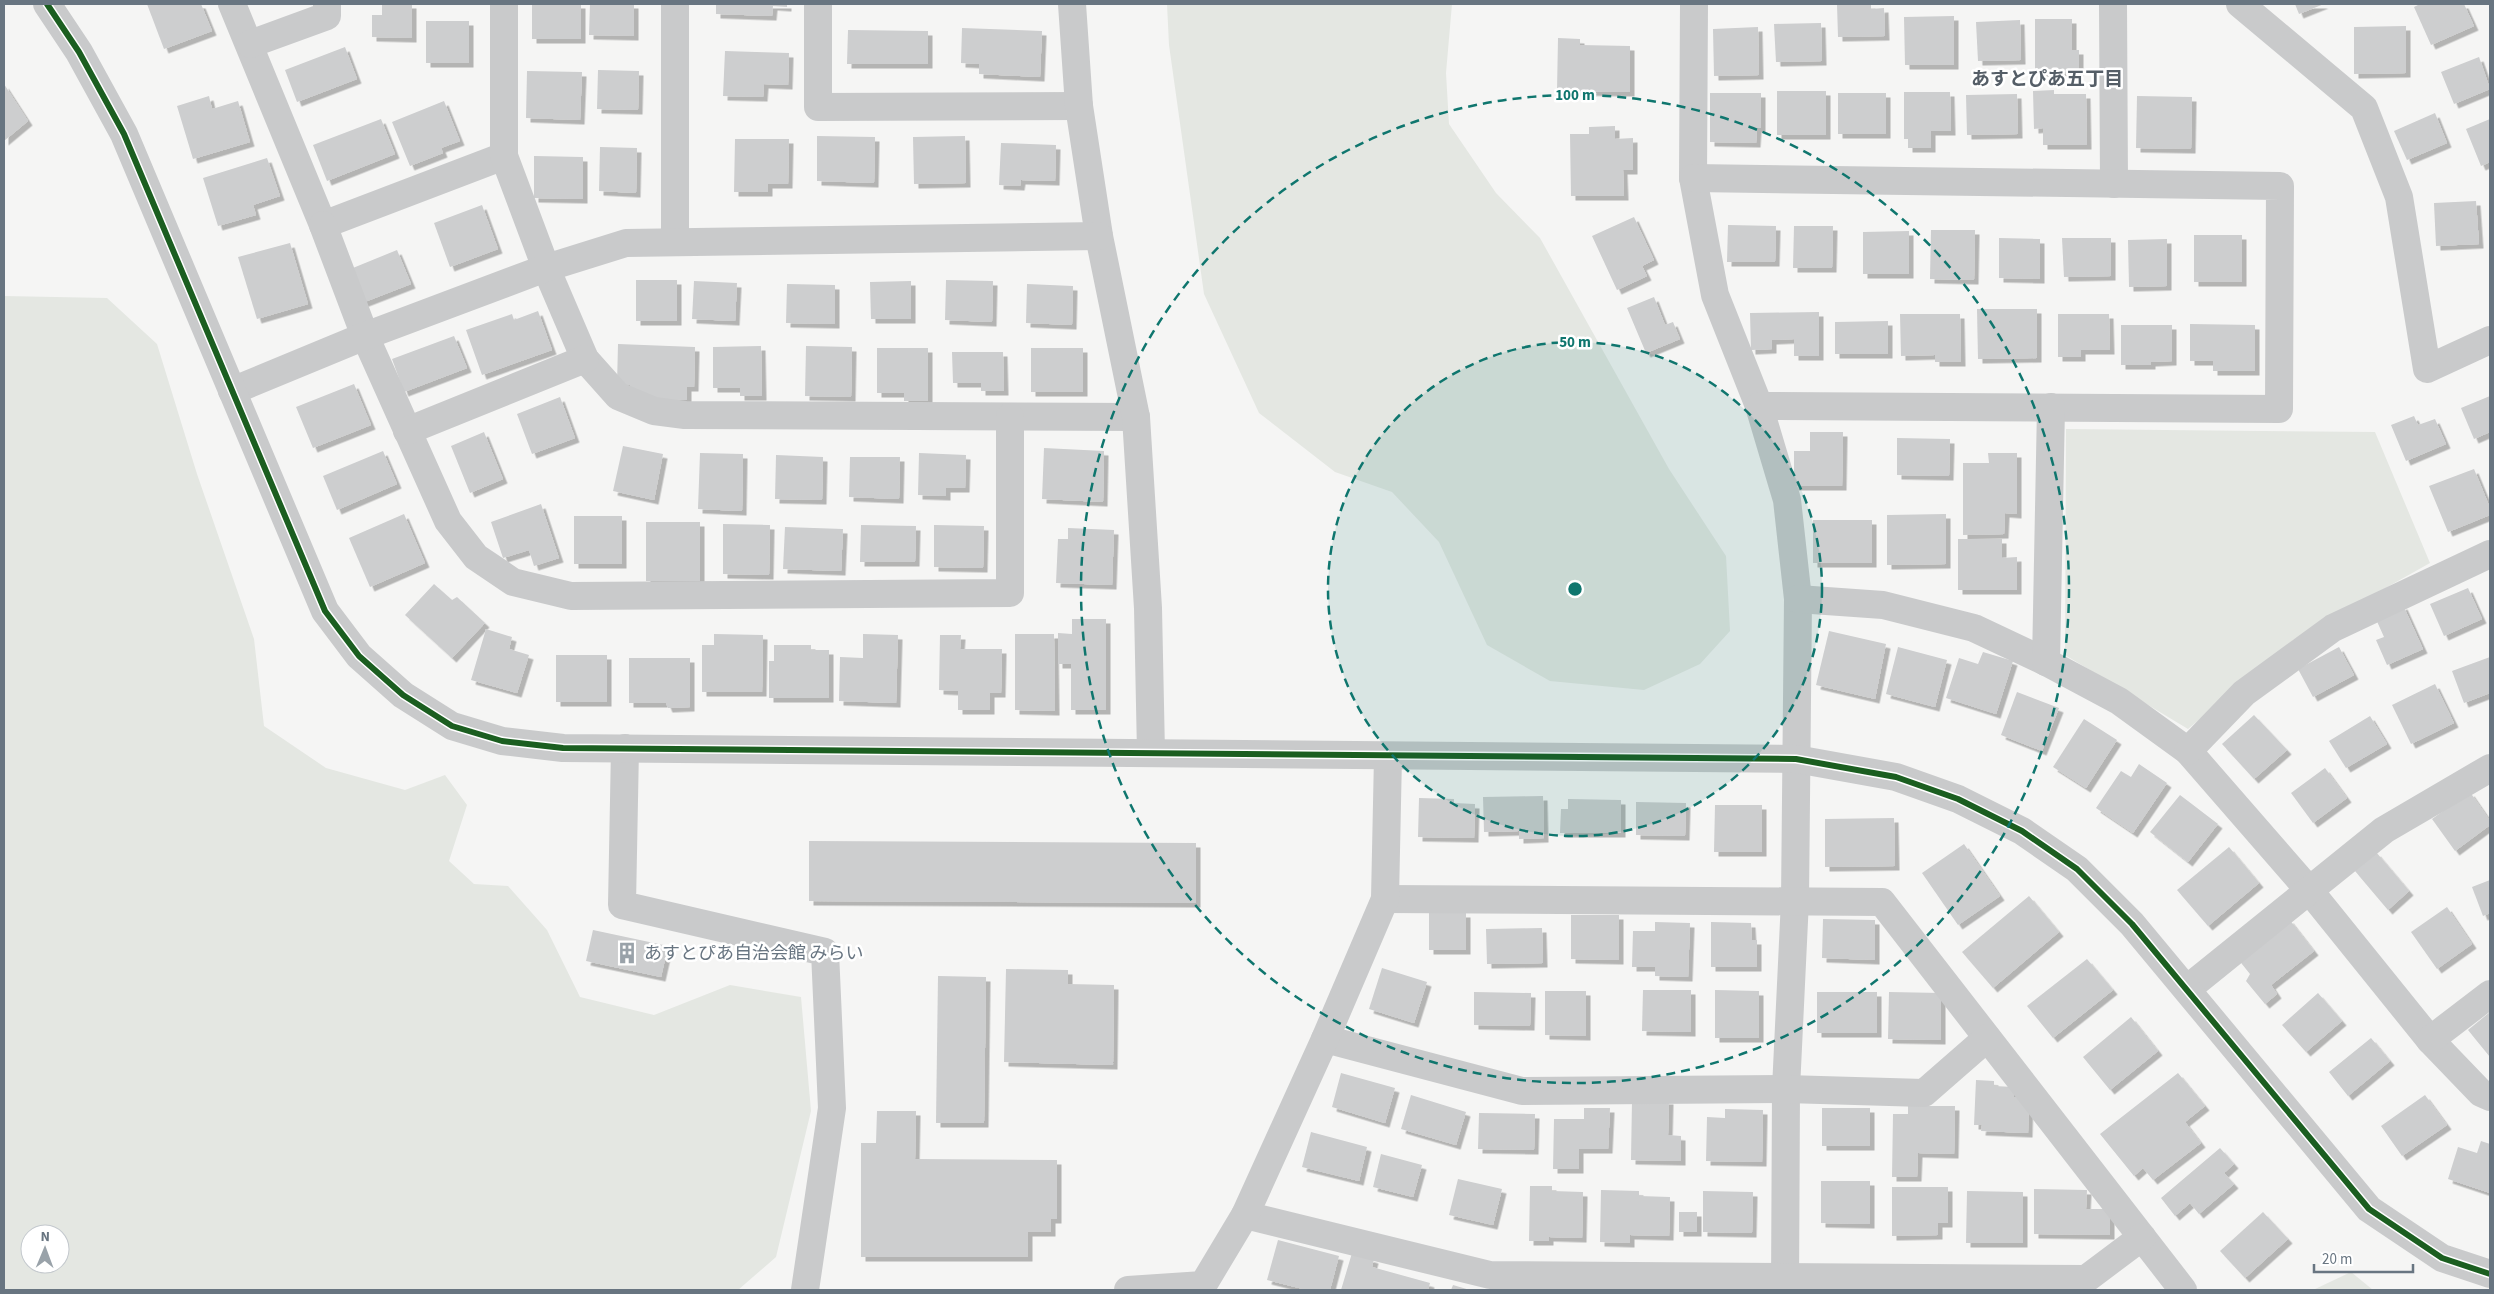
<svg xmlns="http://www.w3.org/2000/svg" width="2494" height="1294" viewBox="0 0 2494 1294" font-family="'Source Sans 3','Noto Sans JP',sans-serif">
<defs>
<filter id="shadow"><feDropShadow dx="4.5" dy="4.5" stdDeviation="0" flood-color="#0004"/></filter>
</defs>
<rect width="100%" height="100%" fill="#f5f5f4"/>
<g fill="#e4e7e2" fill-rule="evenodd">
<path d="M1167,4h285l-6,69 3,51 47,69 44,45 129,231 57,87 4,75 -30,33 -56,26 -94,-9 -63,-36 -48,-103 -47,-50 -57,-20 -76,-59 -55,-119 -35,-249z"/>
<path d="M4,296l103,2 50,46 40,130 57,165 10,87 62,42 79,22 40,-15 22,30 -18,56 25,23 34,2 39,44 33,67 74,18 76,-30 71,12 10,114 -35,146 -38,33h-734zM30,1234h30v30h-30z"/>
<path d="M2066,429l309,3 55,131 -137,77 -105,89 -123,-74z"/>
<path d="M2351,1272l22,18h-60z"/>
</g>
<g fill="#cdcecf" filter="url(#shadow)">
<path d="M147,4h54l11,27 -48,18z"/>
<path d="M382,4h30v34l-40,-1v-22h10z"/>
<rect x="532" y="4" width="49" height="35"/>
<path d="M590,4h44v32l-45,-1z"/>
<path d="M716,4h71v3l-14,-1 -1,10 -56,-2z"/>
<path d="M1837,4h34v5l13,-1 1,28 -47,1z"/>
<path d="M2295,4h29l-25,10z"/>
<path d="M2420,4h44l10,22 -43,19 -17,-38z"/>
<path d="M1954,16v49h-49l-1,-48z"/>
<path d="M2035,19h37v31h7v22h-44z"/>
<path d="M2020,20l1,40 -43,1 -2,-39z"/>
<rect x="426" y="21" width="43" height="42"/>
<path d="M1821,23l1,38 -46,1 -2,-38z"/>
<path d="M2406,26v47l-52,1v-47z"/>
<path d="M1758,27l1,48 -45,1 -1,-47z"/>
<path d="M962,28l80,3 -2,46 -61,-3v-10l-18,-1z"/>
<path d="M848,30l80,1v33h-81z"/>
<path d="M1558,38l22,1v6l50,1v46l-73,-1z"/>
<path d="M345,47l12,32 -60,23 -12,-32z"/>
<path d="M725,51l64,2 -1,32 -24,-1 -1,13 -40,-1z"/>
<path d="M2479,57l11,32 -36,15 -13,-32z"/>
<path d="M598,70l41,1 -1,39 -41,-1z"/>
<path d="M527,71l55,1 -2,48 -54,-2z"/>
<path d="M4,84l24,37 -24,20z"/>
<path d="M2054,90v4h32l1,51h-44v-17l-9,1 -1,-38z"/>
<rect x="1777" y="91" width="49" height="44"/>
<path d="M1904,92h46l1,39h-20v17h-23v-9h-4z"/>
<path d="M1710,93h51v35h-4l-1,15 -46,-1z"/>
<rect x="1838" y="93" width="48" height="41"/>
<path d="M2017,94l1,40 -51,1 -1,-40z"/>
<path d="M209,96l3,13 26,-8 12,41 -57,17 -16,-53z"/>
<path d="M2137,96l55,1 -1,52 -55,-1z"/>
<path d="M444,101l16,40 -19,7 2,5 -33,13 -18,-44z"/>
<path d="M2435,113l12,30 -40,17 -13,-29z"/>
<path d="M381,119l14,35 -68,27 -14,-36z"/>
<path d="M2490,119v43l-9,4 -15,-37z"/>
<path d="M1615,126v13l18,-1v32h-10l1,26h-53l-1,-62h19v-7z"/>
<path d="M817,136l58,1 -1,46 -57,-2z"/>
<path d="M965,136l1,47 -52,1 -1,-47z"/>
<path d="M735,139h54l-1,45h-20v8h-34z"/>
<path d="M1001,143l55,2 -1,36 -34,-1 -1,6 -21,-1z"/>
<path d="M600,147l37,1 -1,45 -37,-2z"/>
<path d="M534,156l49,1v42l-49,-1z"/>
<path d="M267,158l13,38 -27,9 3,10 -38,11 -15,-48z"/>
<path d="M2476,201l3,43 -43,2 -2,-43z"/>
<path d="M482,205l16,44 -48,18 -16,-44z"/>
<path d="M1634,217l20,43 -12,6 5,10 -30,14 -25,-54z"/>
<path d="M1728,225l48,1 -1,36h-48z"/>
<path d="M1794,226h39l-1,42h-39z"/>
<path d="M1931,230h44l-1,50 -44,-1z"/>
<path d="M1909,231v43h-46v-42z"/>
<rect x="2194" y="235" width="48" height="47"/>
<path d="M1999,238l41,1v40l-41,-1z"/>
<path d="M2062,238h49v38l-47,1z"/>
<path d="M2167,239v47l-38,1 -1,-47z"/>
<path d="M290,243l18,61 -51,15 -19,-62z"/>
<path d="M397,250l14,34 -49,19 -14,-33z"/>
<rect x="636" y="280" width="41" height="41"/>
<path d="M946,280l47,1 -1,41 -47,-2z"/>
<path d="M694,281l43,2 -2,38 -43,-2z"/>
<path d="M911,281v38h-40l-1,-37z"/>
<path d="M787,284l48,1v39l-49,-1z"/>
<path d="M1027,284l46,2 -1,39 -46,-2z"/>
<path d="M1654,297l11,28 8,-3 7,17 -34,14 -19,-45z"/>
<path d="M1977,309h60v49l-59,1z"/>
<path d="M538,311l14,39 -70,25 -16,-45 46,-16 2,6z"/>
<path d="M1819,312v44h-25v-17l-22,1v9l-21,1 -1,-37z"/>
<path d="M1900,314h60l1,48h-26v-7l-34,1z"/>
<path d="M2058,314h51l1,36h-29v7h-23z"/>
<path d="M1888,321v33h-53v-32z"/>
<path d="M2190,324l65,1v46h-42v-10h-23z"/>
<path d="M2121,325h51v36l-21,1v3h-30z"/>
<path d="M454,336l13,32 -63,24 -12,-33z"/>
<path d="M618,344l77,3 -1,40h-7v13l-57,-2v-13h-13z"/>
<path d="M761,346l1,50h-22v-8h-27v-41z"/>
<path d="M806,346l46,1 -1,50 -46,-1z"/>
<path d="M877,348h51v53h-24v-8h-27z"/>
<rect x="1031" y="348" width="52" height="44"/>
<path d="M952,352h51l1,39h-23v-8h-28z"/>
<path d="M354,384l17,41 -58,23 -17,-41z"/>
<path d="M2490,396v36l-16,7 -13,-31z"/>
<path d="M560,397l15,41 -43,16 -15,-40z"/>
<path d="M2414,416l4,9 17,-6 11,25 -40,17 -15,-36z"/>
<path d="M484,432l19,47 -33,14 -19,-47z"/>
<path d="M1810,432h33l-1,54h-48v-35h16z"/>
<path d="M1897,438l53,1 -1,37 -52,-1z"/>
<path d="M623,446l40,8 -9,46 -41,-9z"/>
<path d="M1044,448l60,3 -1,51 -61,-3z"/>
<path d="M383,451l14,33 -60,26 -14,-34z"/>
<path d="M700,453l43,1 -1,57 -44,-2z"/>
<path d="M919,453l47,2 -1,33h-19v8l-28,-1z"/>
<path d="M1988,453h29v61l-12,-1 -1,21 -41,1v-72h26z"/>
<path d="M776,455l47,2 -1,43 -47,-1z"/>
<path d="M850,457h50l-1,42 -50,-2z"/>
<path d="M2474,469l16,39v7l-42,17 -19,-46z"/>
<path d="M541,504l18,54 -25,8 -5,-16 -26,8 -12,-36z"/>
<path d="M404,514l21,49 -55,24 -21,-49z"/>
<path d="M1946,514v50l-59,1v-50z"/>
<rect x="574" y="516" width="48" height="48"/>
<rect x="1813" y="520" width="59" height="43"/>
<rect x="646" y="522" width="54" height="59"/>
<path d="M723,524l47,1 -1,50 -46,-1z"/>
<path d="M861,525l55,1 -1,36h-55z"/>
<path d="M934,525l50,1 -1,42 -49,-1z"/>
<path d="M785,527l58,2 -2,42 -58,-2z"/>
<path d="M1068,528l46,2 -2,55 -56,-2 2,-44h10z"/>
<path d="M1958,539h44v19l15,-1v33h-59z"/>
<path d="M434,584l18,16 5,-3 28,26 -33,35 -47,-43z"/>
<path d="M2468,588l14,31 -38,17 -14,-32z"/>
<path d="M2403,605l20,44 -36,16 -11,-25 8,-3 -9,-20z"/>
<path d="M1072,619h34v91h-35v-46h-13v-31l14,1z"/>
<path d="M486,629l26,8 -3,12 20,6 -12,38 -46,-13z"/>
<path d="M1829,631l57,13 -11,55 -59,-14z"/>
<path d="M714,634l49,1 -1,57h-60v-47h12z"/>
<path d="M863,634l35,1 -2,68 -57,-2 1,-44 23,1z"/>
<path d="M1015,634h39l1,77 -40,-1z"/>
<path d="M940,635h21l-1,14h42l-1,44h-11v17h-32v-19l-19,-1z"/>
<path d="M774,645h37v5h18v48h-60v-37h5z"/>
<path d="M1898,647l49,13 -12,47 -49,-13z"/>
<path d="M2339,647l15,28 -41,22 -15,-28z"/>
<path d="M1983,652l30,9 -17,53 -50,-16 13,-40 19,6z"/>
<rect x="556" y="655" width="51" height="47"/>
<path d="M2490,657v36l-26,10 -12,-32z"/>
<path d="M629,658h61v49l-22,1 -2,-5h-37z"/>
<path d="M2435,684l19,39 -43,21 -19,-39z"/>
<path d="M2017,692l42,16 -17,43 -41,-16z"/>
<path d="M2254,715l33,35 -33,29 -32,-35z"/>
<path d="M2370,716l17,28 -41,24 -17,-27z"/>
<path d="M2084,719l33,21 -31,48 -33,-21z"/>
<path d="M2139,764l28,19 -34,50 -37,-25 25,-37 10,6z"/>
<path d="M2325,768l22,30 -34,25 -22,-30z"/>
<path d="M2470,792l20,29v4l-35,26 -23,-32z"/>
<path d="M2180,795l38,29 -30,38 -38,-30z"/>
<path d="M1543,796l1,42 -25,1v-8l-35,1 -1,-35z"/>
<path d="M1419,798l35,1v4l21,1 -1,34 -56,-1z"/>
<path d="M1568,799l53,1v33h-61l1,-24h7z"/>
<path d="M1636,802l50,1 -1,33 -49,-1z"/>
<path d="M1715,805h47v47h-48z"/>
<path d="M1894,818l1,48 -70,1v-48z"/>
<path d="M809,841l387,2v60l-387,-2z"/>
<path d="M1964,844l36,52 -42,29 -36,-52z"/>
<path d="M2229,847l30,36 -51,43 -31,-36z"/>
<path d="M2376,852l33,39 -21,19 -33,-39z"/>
<path d="M2490,880v33l-7,3 -11,-29z"/>
<path d="M2029,896l30,36 -66,56 -31,-36z"/>
<path d="M2447,907l25,37 -35,25 -26,-37z"/>
<rect x="1429" y="913" width="37" height="37"/>
<path d="M1571,915h48v45l-48,-1z"/>
<path d="M1823,919l52,1v40l-53,-2z"/>
<path d="M2289,919l25,32 -43,34 6,9 -12,10 -19,-23 4,-7 -12,-15z"/>
<path d="M1655,922l35,1 -2,54 -33,-1v-9h-23l1,-36h22z"/>
<path d="M1711,922l40,1 1,17h5v27h-46z"/>
<path d="M1542,928l1,35 -56,1 -1,-35z"/>
<path d="M593,930l75,16 -7,31 -75,-16z"/>
<path d="M2087,959l26,31 -60,48 -26,-32z"/>
<path d="M1382,968l45,14 -13,41 -45,-14z"/>
<path d="M1006,969l62,1v14l46,1 -1,80 -109,-3z"/>
<path d="M938,976l48,1 -2,146h-48z"/>
<path d="M1643,990h48v42l-49,-1z"/>
<path d="M1715,990l44,1v47h-44z"/>
<path d="M1545,991h41v45l-41,-1z"/>
<path d="M1474,992l57,1 -1,33 -56,-1z"/>
<rect x="1817" y="992" width="60" height="41"/>
<path d="M1889,992l52,1v47l-53,-1z"/>
<path d="M2318,993l24,28 -36,31 -24,-27z"/>
<path d="M2490,1012v45l-22,-27z"/>
<path d="M2131,1017l27,34 -48,39 -27,-33z"/>
<path d="M2371,1038l19,23 -42,35 -19,-24z"/>
<path d="M1341,1073l54,15 -10,35 -53,-16z"/>
<path d="M2178,1073l27,33 -20,16 16,21 -48,37 -10,-12 -9,8 -34,-42z"/>
<path d="M1976,1080l18,1v5l20,1v10h15l-1,36 -47,-2 1,-6h-8z"/>
<path d="M1411,1095l55,17 -10,33 -55,-16z"/>
<path d="M2425,1095l22,30 -45,31 -21,-30z"/>
<path d="M1632,1100h37l-1,35 13,1v25l-50,-1z"/>
<path d="M1908,1106h47l-1,48 -36,-1 -1,24h-25l1,-63h15z"/>
<path d="M1584,1108h26l-2,41h-29v20h-26l1,-50h30z"/>
<rect x="1822" y="1108" width="48" height="38"/>
<path d="M1725,1109l38,1 -1,52 -56,-1 1,-44 18,1z"/>
<path d="M877,1111h39l-1,48 142,1v59h-6v13h-23v25h-167v-114h15z"/>
<path d="M1479,1113l56,1 -1,36 -56,-1z"/>
<path d="M1311,1132l56,15 -8,34 -57,-14z"/>
<path d="M2481,1141l9,3v49l-42,-14 10,-32 19,6z"/>
<path d="M2220,1148l14,16 -10,9 10,11 -35,30 -9,-11 -15,13 -14,-18z"/>
<path d="M1381,1154l41,11 -9,32 -40,-10z"/>
<path d="M1458,1179l44,10 -9,36 -44,-10z"/>
<path d="M1821,1181h49v43l-49,-1z"/>
<path d="M1530,1186h22v5l31,1 -1,46 -33,-1v4h-20z"/>
<path d="M1892,1187h56v36h-10v12l-46,1z"/>
<path d="M2034,1189l53,1 -1,19h24v26l-76,-1z"/>
<path d="M1601,1190l38,1v5l31,1 -1,39 -39,-1v8l-30,-1z"/>
<path d="M1703,1191l50,1 -1,41 -49,-1z"/>
<path d="M1967,1191l56,1v51h-57z"/>
<rect x="1679" y="1212" width="18" height="20"/>
<path d="M2263,1212l25,27 -43,39 -25,-27z"/>
<path d="M1278,1240l61,16 -9,34h-23l-40,-10z"/>
<path d="M1352,1253l22,6 -2,8 58,16 -2,7h-87z"/>
<path d="M1453,1285l17,5h-19z"/>
</g>
<g fill="none" stroke-linecap="round" stroke-linejoin="round">
<g stroke="#c9cacb" stroke-width="28">
<path d="M232,4l91,221 181,-69"/>
<path d="M504,4v152l42,112 39,91 33,37 36,15 31,4 451,2"/>
<path d="M818,4v103l261,-1"/>
<path d="M1072,4l7,102 20,130 37,181 12,191 3,145"/>
<path d="M1694,4l-1,174 22,117 44,111 28,94 11,99 -3,301 -9,189 -1,201"/>
<path d="M2113,4l1,180"/>
<path d="M2240,4l124,104 35,89 28,172 63,-29"/>
<path d="M250,44l77,-28v-12"/>
<path d="M1693,178l587,8 -1,223 -520,-3"/>
<path d="M323,225l42,111 83,185 28,36 37,25 58,14 439,-3v-176"/>
<path d="M675,241v-237"/>
<path d="M232,391l133,-55 181,-68 80,-25 473,-7"/>
<path d="M407,431l178,-72"/>
<path d="M1798,599l85,6 91,23 72,34 73,39 69,50 121,139 121,150 51,53 9,4"/>
<path d="M2046,662l5,-255"/>
<path d="M625,748l-3,157 203,47 7,156 -27,182"/>
<path d="M2188,751l56,-58 89,-65 157,-74"/>
<path d="M1385,899l497,3 301,388"/>
<path d="M2187,989l197,-159 106,-62"/>
<path d="M1325,1039l197,52 264,-2 138,4 63,-55"/>
<path d="M2430,1040l60,-46"/>
<path d="M1245,1215l245,60 596,4 56,-42"/>
<path d="M1128,1290l75,-5 42,-70 80,-176 60,-140 3,-143"/>
</g>
<path stroke="#c9cacb" stroke-width="28" d="M47,4l32,48 45,82 201,477 34,45 44,39 49,31 50,15 61,7 1233,11 100,18 62,22 64,32 55,38 55,55 237,285 73,49 48,16"/>
<g stroke="#fff" stroke-width="9">
<path id="cycleway" d="M47,4l32,48 45,82 201,477 34,45 44,39 49,31 50,15 61,7 1233,11 100,18 62,22 64,32 55,38 55,55 237,285 73,49 48,16"/>
</g>
<use href="#cycleway" stroke="#1b5e20" stroke-width="6"/>
</g>
<circle cx="1575" cy="589" r="247" fill="#0f766e" fill-opacity=".12"/>
<g fill="none" stroke="#0f766e" stroke-width="2.5" stroke-dasharray="9 6">
<circle cx="1575" cy="589" r="247"/>
<circle cx="1575" cy="589" r="494"/>
</g>
<defs>
<g id="building-bare" transform="scale(1.725)"><path d="M-4-6H4V6H1V3H-1V6H-4ZM-2.5-4.3h1.7v1.8h-1.7ZM.8-4.3h1.7v1.8H.8ZM-2.5-1h1.7V.8h-1.7ZM.8-1h1.7V.8H.8Z" fill="#99a2a9" stroke="#fff" stroke-width="2.5" paint-order="stroke"/></g>
</defs>
<g fill-rule="evenodd">
<use href="#building-bare" x="627" y="953"/>
</g>
<g text-anchor="middle" stroke-width="5" stroke-linejoin="round" paint-order="stroke">
<g font-size="18" fill="#687581" stroke="#fff" text-anchor="start">
<text x="644" y="959">あすとぴあ自治会館 みらい</text>
</g>
<g font-size="19" font-weight="bold" fill="#555e67" stroke="#fff">
<text x="2047" y="85">あすとぴあ五丁目</text>
</g>
</g>
<circle cx="1575" cy="589" r="8" fill="#0f766e" stroke="#fff" stroke-width="2.5"/>
<g font-size="15" text-anchor="middle" font-weight="bold" fill="#0f766e" stroke="#fff" stroke-width="5" stroke-linejoin="round" paint-order="stroke">
<text x="1575" y="100">100 m</text>
<text x="1575" y="347">50 m</text>
</g>
<rect width="2494" height="1294" fill="none" stroke="#687581" stroke-width="10"/>
<g transform="translate(45 1249) rotate(1)"><circle r="24" fill="#ffffff" stroke="#c3c8cd"/>
<path d="M0-4L9 19L0 12L-9 19Z" fill="#99a2a9"/>
<text y="-8" font-size="14" font-weight="bold" text-anchor="middle" fill="#687581">N</text>
</g>
<path d="M2314 1264v8h99v-8" fill="none" stroke="#687581" stroke-width="2.5"/>
<text x="2322" y="1264" font-size="15" fill="#687581" stroke="#ffffff" stroke-width="4" paint-order="stroke">20 m</text>
</svg>
